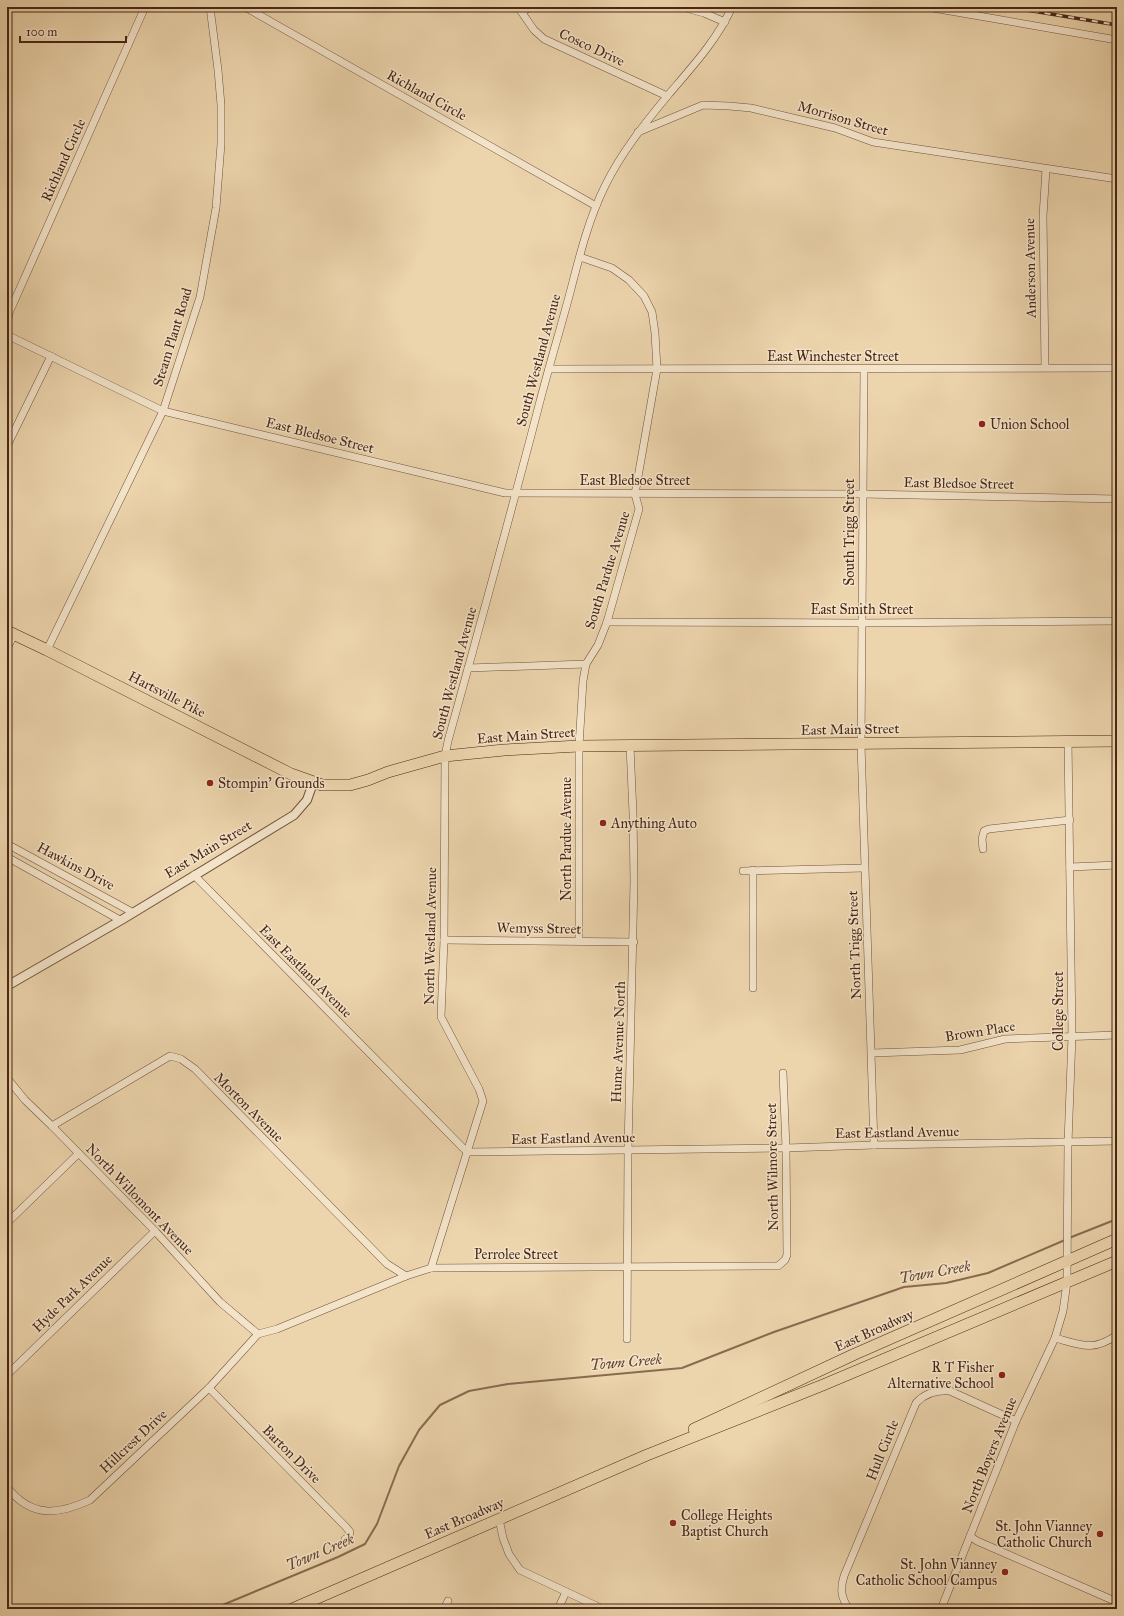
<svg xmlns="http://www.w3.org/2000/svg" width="1124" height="1616" viewBox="0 0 1124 1616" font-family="'IM FELL Great Primer',serif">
<rect width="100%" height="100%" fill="#ecd4ac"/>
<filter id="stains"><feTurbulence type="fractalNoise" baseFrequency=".005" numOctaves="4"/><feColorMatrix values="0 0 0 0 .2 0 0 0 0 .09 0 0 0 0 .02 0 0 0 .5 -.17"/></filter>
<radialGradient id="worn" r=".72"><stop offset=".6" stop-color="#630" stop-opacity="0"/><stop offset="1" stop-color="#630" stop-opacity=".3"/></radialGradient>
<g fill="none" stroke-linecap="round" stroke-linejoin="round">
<g stroke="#896b51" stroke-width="2">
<path d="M1069,1238l48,-19"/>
<path d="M213,1609l125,-52 27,-13 12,-20 22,-58 20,-36 21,-25 29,-14 39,-7 174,-16 92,-36 130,-45 42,-4 42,-10 77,-33"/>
</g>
<g stroke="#71523c" stroke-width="8">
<g id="minor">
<path d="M245,7l351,199"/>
<path d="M518,7l16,23 10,9 123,57"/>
<path d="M682,7l22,6 21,9"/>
<path d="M927,7l190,33"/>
<path d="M522,12l8,-5"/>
<path d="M638,132l65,-27 26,1 22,2 84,20 38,14 244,37"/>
<path d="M7,324l2,-11 136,-306"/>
<path d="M7,333l2,3 154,75 342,82 357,1 255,5"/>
<path d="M1045,367l-2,-151 3,-47"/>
<path d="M549,369l568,-1"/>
<path d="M864,369l-3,375 13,401"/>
<path d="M7,446l44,-90"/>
<path d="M607,622l255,1 255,-2"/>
<path d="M7,648l7,-13"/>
<path d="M47,650l116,-239 37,-114 16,-89 5,-64v-39l-3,-35 -8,-63"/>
<path d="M468,668l118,-4"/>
<path d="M7,844l125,68"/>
<path d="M983,849l-1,-10 2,-8 5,-2 81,-9"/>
<path d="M7,857l113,63"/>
<path d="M1070,867l47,-2"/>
<path d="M753,870v118"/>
<path d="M743,871l121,-3"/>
<path d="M194,875l273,277 319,-4 88,-3 243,-4"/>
<path d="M444,940l190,2"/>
<path d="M579,941v-195l4,-65 3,-17 12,-19 9,-23 32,-113 -4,-15 22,-125 -2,-36 -3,-21 -8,-16 -15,-16 -17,-12 -32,-11"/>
<path d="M872,1053l88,-3 45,-11 112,-4"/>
<path d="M7,1078l18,22 27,26 103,105 65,71 38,32"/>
<path d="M52,1126l118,-70 11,3 14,10 192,195 19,12"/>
<path d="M7,1223l71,-69"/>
<path d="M431,1268l52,-167 -4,-12 -38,-72 3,-77 1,-184 3,-15c31,-112 62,-224 91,-336 10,-39 22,-78 32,-116 9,-35 18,-71 34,-103 16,-33 40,-63 64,-92 23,-27 48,-54 63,-87"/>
<path d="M258,1334l19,-5 129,-53 25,-8 347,-2 7,-6 2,-5 -1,-107 -3,-75"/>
<path d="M1055,1338c26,7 38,14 62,-3"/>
<path d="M627,1339l1,-189 6,-269 -1,-68 -3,-67"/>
<path d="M7,1375l148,-144"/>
<path d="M209,1388l137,139 4,5 -1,5 -4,2"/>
<path d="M7,1487c24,31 51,28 83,13l119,-112 49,-54"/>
<path d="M499,1519l4,19 6,16 11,16 83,39"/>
<path d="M970,1536l7,5 140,61"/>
<path d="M444,1609l4,-8"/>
<path d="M558,1609l8,-17"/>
<path d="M849,1609c-8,-11 -9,-20 -5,-33l72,-173c9,-10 20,-13 34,-12l66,30"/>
<path d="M941,1609l75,-188 39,-83 8,-27 4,-29 1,-139 4,-107 -4,-296"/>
</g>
</g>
<g stroke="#71523c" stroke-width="10">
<path id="tertiary" d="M7,986l116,-67 171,-104 13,-15 6,-17"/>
</g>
<g stroke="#482716" stroke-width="12">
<g id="primary">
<path d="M7,631l40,19 244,124 31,11h28l18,-5 20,-8 57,-16 59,-6 75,-4 538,-5"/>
<path d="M694,1429l161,-75 262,-115"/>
<path d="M292,1609l355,-154 176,-70 294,-124"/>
</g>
</g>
<use href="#minor" stroke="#f3e3c9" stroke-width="7"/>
<use href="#tertiary" stroke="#f3e3c9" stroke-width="8"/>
<use href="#primary" stroke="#ecd4ac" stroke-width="11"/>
<g stroke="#482716" stroke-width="3.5">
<path id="rail" d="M1009,7l108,18"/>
</g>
<use href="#rail" stroke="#f3e3c9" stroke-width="2" stroke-dasharray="6" stroke-linecap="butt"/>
</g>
<g fill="#8f2418" stroke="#f3e3c9" stroke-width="1.5">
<circle cx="982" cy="424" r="4"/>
<circle cx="210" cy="783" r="4"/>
<circle cx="603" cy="823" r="4"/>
<circle cx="1002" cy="1375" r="4"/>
<circle cx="673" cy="1523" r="4"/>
<circle cx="1100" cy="1534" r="4"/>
<circle cx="1005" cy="1572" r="4"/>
</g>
<g text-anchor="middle" stroke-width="3" stroke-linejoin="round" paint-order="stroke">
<g font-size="14" fill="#482716" stroke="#f3e3c9">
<text transform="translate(592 47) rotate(25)" y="5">Cosco Drive</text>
<text transform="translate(427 95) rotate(29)" y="5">Richland Circle</text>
<text transform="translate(843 118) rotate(16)" y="5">Morrison Street</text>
<text transform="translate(63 160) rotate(-66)" y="5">Richland Circle</text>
<text transform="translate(1030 268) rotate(-91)" y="5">Anderson Avenue</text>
<text transform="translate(172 337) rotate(-73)" y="5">Steam Plant Road</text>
<text x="833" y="361">East Winchester Street</text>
<text transform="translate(538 360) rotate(-75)" y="5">South Westland Avenue</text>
<text transform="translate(320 435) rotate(14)" y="5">East Bledsoe Street</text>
<text x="635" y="485">East Bledsoe Street</text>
<text transform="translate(959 483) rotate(1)" y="5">East Bledsoe Street</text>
<text transform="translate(849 532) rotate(-90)" y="5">South Trigg Street</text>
<text transform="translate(607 570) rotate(-73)" y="5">South Pardue Avenue</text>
<text x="862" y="614">East Smith Street</text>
<text transform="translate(454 673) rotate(-75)" y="5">South Westland Avenue</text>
<text transform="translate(167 694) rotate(27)" y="5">Hartsville Pike</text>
<text transform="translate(850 729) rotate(-1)" y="5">East Main Street</text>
<text transform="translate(526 735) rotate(-4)" y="5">East Main Street</text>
<text transform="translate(566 839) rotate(-90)" y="5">North Pardue Avenue</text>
<text transform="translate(208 849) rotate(-31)" y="5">East Main Street</text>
<text transform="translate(76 866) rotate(28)" y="5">Hawkins Drive</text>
<text transform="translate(539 928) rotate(1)" y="5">Wemyss Street</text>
<text transform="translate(430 936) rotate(-89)" y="5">North Westland Avenue</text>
<text transform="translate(854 945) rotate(-92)" y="5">North Trigg Street</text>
<text transform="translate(306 971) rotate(45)" y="5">East Eastland Avenue</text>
<text transform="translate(1058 1011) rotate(-90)" y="5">College Street</text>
<text transform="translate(980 1031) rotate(-9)" y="5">Brown Place</text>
<text transform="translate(618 1042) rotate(-88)" y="5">Hume Avenue North</text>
<text transform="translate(249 1107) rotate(45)" y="5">Morton Avenue</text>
<text transform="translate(897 1132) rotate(-1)" y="5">East Eastland Avenue</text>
<text transform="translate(573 1138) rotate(-1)" y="5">East Eastland Avenue</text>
<text transform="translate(772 1167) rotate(-91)" y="5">North Wilmore Street</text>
<text transform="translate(140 1199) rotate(46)" y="5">North Willomont Avenue</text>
<text x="516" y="1259">Perrolee Street</text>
<text transform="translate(72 1293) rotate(-44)" y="5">Hyde Park Avenue</text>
<text transform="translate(874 1330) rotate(-24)" y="5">East Broadway</text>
<text transform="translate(133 1441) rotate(-43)" y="5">Hillcrest Drive</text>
<text transform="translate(882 1450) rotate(-68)" y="5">Hull Circle</text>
<text transform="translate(292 1454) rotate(45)" y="5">Barton Drive</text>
<text transform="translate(989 1455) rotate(-68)" y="5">North Boyers Avenue</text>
<text transform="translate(464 1518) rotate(-23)" y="5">East Broadway</text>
</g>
<g font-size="14" fill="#482716" stroke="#f3e3c9" text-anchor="start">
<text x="990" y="429">Union School</text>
<text x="218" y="788">Stompin’ Grounds</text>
<text x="611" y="828">Anything Auto</text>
<text x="994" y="1372" text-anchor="end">R T Fisher<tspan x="994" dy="16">Alternative School</tspan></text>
<text x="681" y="1520">College Heights<tspan x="681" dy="16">Baptist Church</tspan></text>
<text x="1092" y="1531" text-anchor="end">St. John Vianney<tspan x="1092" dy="16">Catholic Church</tspan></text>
<text x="997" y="1569" text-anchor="end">St. John Vianney<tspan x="997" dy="16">Catholic School Campus</tspan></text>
</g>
<g font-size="15" font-style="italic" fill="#63442f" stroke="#f3e3c9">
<text transform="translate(935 1272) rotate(-10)" y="5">Town Creek</text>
<text transform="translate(626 1362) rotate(-5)" y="5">Town Creek</text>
<text transform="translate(320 1552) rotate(-23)" y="5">Town Creek</text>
</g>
</g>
<rect width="1124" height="1616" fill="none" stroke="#ecd4ac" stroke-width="24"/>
<rect x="8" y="8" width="1108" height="1600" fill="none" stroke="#482716" stroke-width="2"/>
<rect x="12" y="12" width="1100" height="1592" fill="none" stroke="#482716"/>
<path d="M20 36v6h106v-6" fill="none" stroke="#482716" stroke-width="2"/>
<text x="26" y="36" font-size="12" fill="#482716" stroke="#f3e3c9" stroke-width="3" paint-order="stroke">100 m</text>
<rect width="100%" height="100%" filter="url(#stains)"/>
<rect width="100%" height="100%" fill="url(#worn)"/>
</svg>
